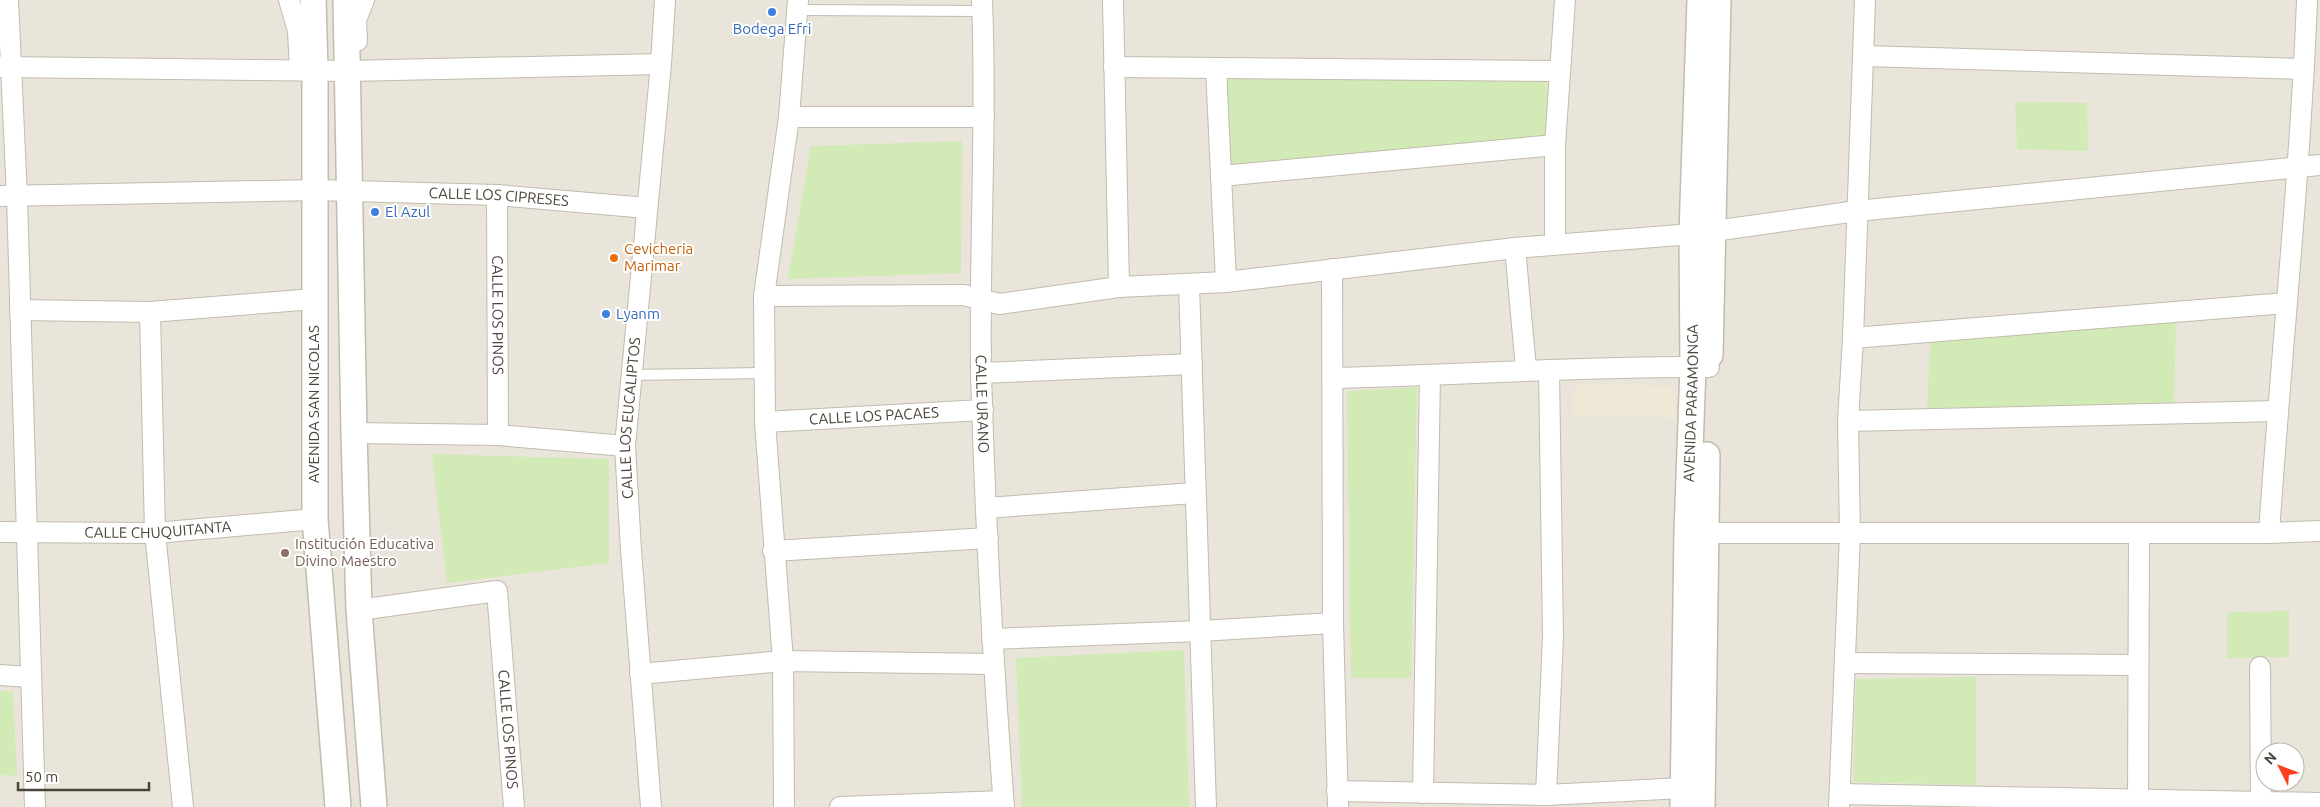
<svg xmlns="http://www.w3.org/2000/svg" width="2320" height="807" viewBox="0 0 2320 807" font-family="Ubuntu,sans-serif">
<rect width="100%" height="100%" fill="#f6f3ec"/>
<path fill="#eae5da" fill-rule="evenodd" d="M0,0h2320v807h-2320zM2265,752h30v30h-30z"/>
<path fill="#efe8d6" d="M1575,385l94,1 6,7 1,25 -103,-2z"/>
<g fill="#d2eab5">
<path d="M1224,77l323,2 1,58 -319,28z"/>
<path d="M2015,102l72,1 1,48 -71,-2z"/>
<path d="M962,141l-1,132 -173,6 23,-133z"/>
<path d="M2176,318l-2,87 -247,3 4,-76z"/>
<path d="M1417,387l-6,291h-60l-4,-287z"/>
<path d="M432,454l177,5v104l-162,20z"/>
<path d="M2289,611v46l-62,1v-46z"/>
<path d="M1184,650l5,157h-167l-6,-149z"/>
<path d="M1976,677v108l-123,-3 3,-103z"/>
<path d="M0,691h13l4,85 -17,-1z"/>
</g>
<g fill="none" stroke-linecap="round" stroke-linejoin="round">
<g stroke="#c2bbae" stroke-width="12">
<g id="service">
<path d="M797,10l185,1"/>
<path d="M631,375l133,-2"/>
</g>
</g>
<g stroke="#c2bbae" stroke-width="22">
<g id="minor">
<path d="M8,0l9,197 18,610"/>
<path d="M289,0l9,31 2,39"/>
<path id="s1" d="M982,0c5,124 -3,249 -1,373 4,145 12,290 23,434"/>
<path d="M1113,0l6,287"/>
<path d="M357,41l-1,-21 8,-20"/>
<path d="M1863,56l441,13"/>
<path d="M0,67l348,4 313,-7"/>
<path d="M1114,67l446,4"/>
<path d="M1216,68l10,214"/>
<path d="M789,117h195"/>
<path d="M1221,176l334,-31"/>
<path id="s2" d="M497,195l1,240"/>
<path id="s3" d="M0,196l315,-6 182,5 150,13"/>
<path d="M1555,244v-99l10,-145"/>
<path d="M1515,248l11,121"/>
<path d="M1332,269l1,354 5,184"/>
<path d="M1189,285l17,522"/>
<path d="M764,296l200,-1 35,9 120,-17 107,-5 289,-34 177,-14 165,-23 463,-46"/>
<path d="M20,310l130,2 164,-13"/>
<path d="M150,312l5,221 28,274"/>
<path d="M1853,338l433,-35"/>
<path d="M981,373l211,-9"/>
<path d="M1334,378c125,-3 250,-12 375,-11"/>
<path d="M1848,421l429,-10"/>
<path id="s4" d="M765,422l218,-12"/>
<path d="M354,433l144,2 127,11"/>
<path d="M986,508l208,-15"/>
<path id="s5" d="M0,532l155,1 160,-14"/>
<path d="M1692,533h577l51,-2"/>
<path d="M2269,533c12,-178 31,-355 38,-533"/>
<path d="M773,551l215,-13"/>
<path id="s6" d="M359,610l138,-19 17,216"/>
<path d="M992,639l208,-8 133,-8"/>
<path d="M1845,663l293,2"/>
<path d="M2260,667l1,135"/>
<path d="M640,674l143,-13 211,3"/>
<path d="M0,675l30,2"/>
<path d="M1337,791l209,4 137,-7"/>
<path d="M1423,793l7,-418"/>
<path d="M1840,794l480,9"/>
<path d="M1546,795l7,-158 -4,-267"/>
<path d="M2138,799l1,-266"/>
<path id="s7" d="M651,807l-20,-257 -6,-104 36,-382 4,-64"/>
<path d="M784,807l-1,-146 -18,-239 -1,-126 25,-179 9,-117"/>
<path d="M840,807l163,-6"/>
<path d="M1839,807l11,-274 -2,-112 5,-83 12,-338"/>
</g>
</g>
<g stroke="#c2bbae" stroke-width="28">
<g id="tertiary">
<path d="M313,0l2,70v449l23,288"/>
<path d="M346,0l8,433 5,177 15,197"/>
<path d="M1710,355l8,-355"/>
<path id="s8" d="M1683,807l4,-274 6,-166 -1,-133 8,-234"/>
<path d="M1702,807l5,-352"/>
</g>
</g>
<use href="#service" stroke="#fff" stroke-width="10"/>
<use href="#minor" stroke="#fff" stroke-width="20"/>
<use href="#tertiary" stroke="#fff" stroke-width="25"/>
</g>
<g fill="#3f7fe0" stroke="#fff" stroke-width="2">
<circle cx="772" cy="12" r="5"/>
<circle cx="375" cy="212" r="5"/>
<circle cx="606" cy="314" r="5"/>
</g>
<circle fill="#e8710a" stroke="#fff" stroke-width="2" cx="614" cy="258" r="5"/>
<circle fill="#8d6e63" stroke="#fff" stroke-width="2" cx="285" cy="553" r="5"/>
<g text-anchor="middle" stroke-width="4" stroke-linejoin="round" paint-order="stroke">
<g font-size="15" fill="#366cbe" stroke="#fff" text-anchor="start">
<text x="772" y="34" text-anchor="middle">Bodega Efri</text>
<text x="385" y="217">El Azul</text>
<text x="616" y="319">Lyanm</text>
</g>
<g font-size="15" fill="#4b4439" stroke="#fff">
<text dy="5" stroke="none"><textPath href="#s3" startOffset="499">CALLE LOS CIPRESES</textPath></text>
<text dy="5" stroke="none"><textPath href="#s2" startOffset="120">CALLE LOS PINOS</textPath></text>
<text dy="5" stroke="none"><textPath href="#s8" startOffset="404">AVENIDA PARAMONGA</textPath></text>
<text transform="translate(314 404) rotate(-90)" y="5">AVENIDA SAN NICOLAS</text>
<text dy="5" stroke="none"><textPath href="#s1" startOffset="404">CALLE URANO</textPath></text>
<text dy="5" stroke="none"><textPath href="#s4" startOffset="109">CALLE LOS PACAES</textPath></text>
<text dy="5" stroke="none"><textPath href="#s7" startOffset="390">CALLE LOS EUCALIPTOS</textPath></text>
<text dy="5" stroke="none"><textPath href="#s5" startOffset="158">CALLE CHUQUITANTA</textPath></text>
<text dy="5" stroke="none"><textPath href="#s6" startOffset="278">CALLE LOS PINOS</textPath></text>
</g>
<g font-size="15" fill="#c56008" stroke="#fff" text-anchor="start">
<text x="624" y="254">Cevicheria<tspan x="624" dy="17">Marimar</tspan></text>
</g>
<g font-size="15" fill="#785e54" stroke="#fff" text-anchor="start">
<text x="295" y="549">Institución Educativa<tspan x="295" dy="17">Divino Maestro</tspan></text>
</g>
</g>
<g transform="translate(2280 767) rotate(312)"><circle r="24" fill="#ffffff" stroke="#b7b4b0"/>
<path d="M0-4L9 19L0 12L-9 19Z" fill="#fc3f1d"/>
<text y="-8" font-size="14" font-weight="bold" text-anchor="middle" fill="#4b4439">N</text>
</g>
<path d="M18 782v8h131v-8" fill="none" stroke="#4b4439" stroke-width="2.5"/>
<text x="25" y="782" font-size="15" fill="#4b4439" stroke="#ffffff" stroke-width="4" paint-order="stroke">50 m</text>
</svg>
